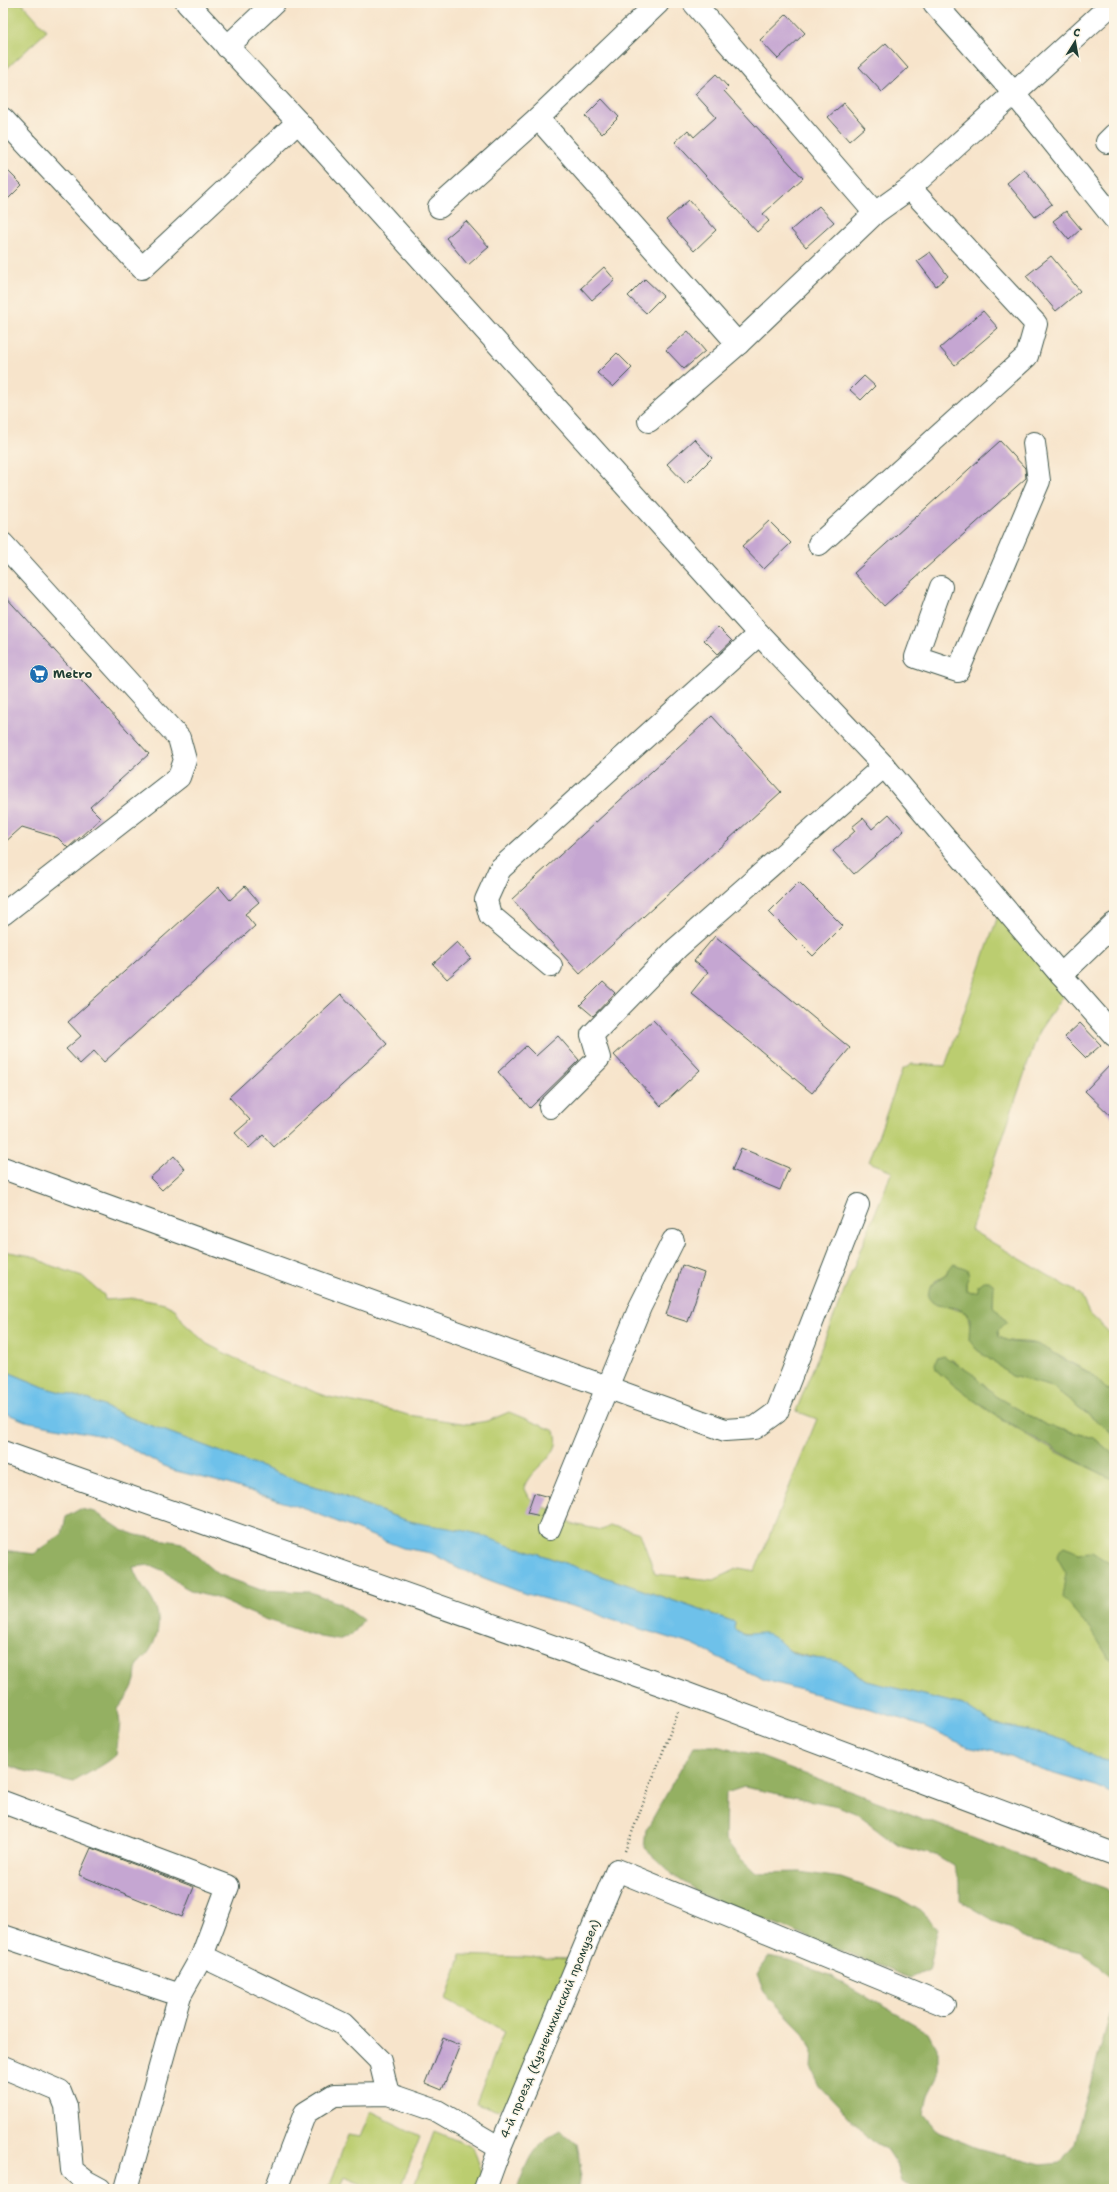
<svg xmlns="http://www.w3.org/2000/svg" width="1117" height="2192" viewBox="0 0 1117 2192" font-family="'Shantell Sans',sans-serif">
<rect width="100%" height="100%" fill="#fcf5e5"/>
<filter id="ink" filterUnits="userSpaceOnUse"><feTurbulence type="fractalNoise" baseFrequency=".025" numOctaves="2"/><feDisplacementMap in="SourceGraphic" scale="8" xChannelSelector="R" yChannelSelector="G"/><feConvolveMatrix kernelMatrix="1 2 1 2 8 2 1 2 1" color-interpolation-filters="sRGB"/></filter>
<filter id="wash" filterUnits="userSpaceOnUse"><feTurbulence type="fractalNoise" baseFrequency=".012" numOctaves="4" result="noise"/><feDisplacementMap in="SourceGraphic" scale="16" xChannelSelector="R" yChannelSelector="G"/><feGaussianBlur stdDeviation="0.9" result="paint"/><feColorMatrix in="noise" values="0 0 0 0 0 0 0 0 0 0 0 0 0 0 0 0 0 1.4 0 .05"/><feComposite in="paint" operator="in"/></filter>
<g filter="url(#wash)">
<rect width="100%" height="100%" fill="#f7e4cb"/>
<g fill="#bbcd70" stroke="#6d8552">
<path d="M3,3h19l25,28 -44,41z"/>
<path d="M998,916l67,77 -26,38 -68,199 109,64 9,19 25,24v54c-13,0 -18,-16 -29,-21 -16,-8 -31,-18 -47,-25 -12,-6 -27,0 -39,-8l-1,-7 4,-5 6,-2 -15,-17v-14h-21l-6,-2v-7l-18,-14 -2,6 -11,6 -3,21 35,11 9,36 36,27 41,11 61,48v20l-20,-17 -48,-13 -51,-29 -10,-11 -34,-26 -15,11c34,30 75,57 115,79 21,11 42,20 63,31v281l-20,-4 -25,-15 -21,-7 -56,-11 -29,-19 -96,-24 -15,-11 -28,-10 -29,-7 -8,-4 -9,-9 -40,-8 -4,-4 1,-6 -211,-73 -19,-3 -16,-7 -85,-19 -78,-31 -20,-5 -183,-69 -33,-15 -44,-12 -43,-18v-119l29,5 20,10 30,10 22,19 1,5 30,-2 30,6 10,5 10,15 22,20 61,31 61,22 59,12 20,6 60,9 20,-3 21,-9 46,19c9,25 -22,33 -31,56l5,10 7,7 19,7 17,13 30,6 8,-4 10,1 20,6 15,41 59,6 25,-12 16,3 62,-152 -21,-8 96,-240 -23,-9 33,-92 10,-6 33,2z"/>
<path d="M461,1955l110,4 -54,133 -19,19 -22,-8 28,-72 -58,-32z"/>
<path d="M371,2112l49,24 -20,53h-24l-32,-13 -5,13 -10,-1 19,-54 13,2z"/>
<path d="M434,2131l39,16 9,25 -7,17h-62z"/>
</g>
<g fill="#94b062" stroke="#5a764b">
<path d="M954,1264l13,5 2,7 -3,7v7l6,2 6,-1v-6l5,-4h6l5,4 -1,21 15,17 -6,2 -4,5 1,7 12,5 26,2 12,6 17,11 26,13 14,15 8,2v44l-61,-48 -41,-11 -36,-27 -7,-9 1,-21 -3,-6 -11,-5 -19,-3 -5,-3 -4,-5 2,-11 16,-11 2,-6z"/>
<path d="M944,1356l30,19 21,21 51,29 48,13 20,17v25c-64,-33 -124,-62 -178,-110l-1,-6 2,-6z"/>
<path d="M80,1509l15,3 27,18 14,5 46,8 34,30 15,6 30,11 49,2 29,11 24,17 -10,14 -15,6 -18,-3 -56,-18 -50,-22 -18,-4 -17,-9 -13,-12 -16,-7 -17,2c4,15 16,25 22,39 7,16 2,34 -7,47 -3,4 -8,7 -10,12 -3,4 -2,10 -3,15 -3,11 -10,20 -17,29l2,15 -4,31c-13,12 -28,17 -42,27l-53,-12 -18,-7v-213l31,4 28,-20 4,-17z"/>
<path d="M1064,1547l15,6 13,-1 22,14v94l-6,-3 -16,-26 -30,-34 4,-24 -9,-16 1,-5z"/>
<path d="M694,1746h21l41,9 351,134 7,8v292h-198l-15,-7 -5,-18 -10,-15 -15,-9 -52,-54 -8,-17 1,-18 -7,-17 -41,-42 -7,-17 11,-18 20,4 41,14 99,57 10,19v24l-10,20 -4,20 14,17 39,16 64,17 20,-2 12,-17 37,-132 3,-18 -3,-18 -13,-15 -16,-11 -57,-13 -15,-13 -17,-6 -32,-19v-19l-7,-17 -15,-9 -38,-10 -45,-33 -17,-7 -94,-19 -18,6 -1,46 14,18 17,16 44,-1 41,6 61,22 19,11 17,17 -10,42 -18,8 -205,-82 -31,-20 -30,-28 2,-18z"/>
<path d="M561,2130l16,14 4,21 -3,24h-61c12,-31 14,-43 44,-59z"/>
</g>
<path fill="#6ec1ea" stroke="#467f8f" d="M3,1370l43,18 44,12 33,15 183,69c34,8 64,25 97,35 25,8 53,8 78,16 15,5 26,12 43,14l211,73 -1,6c11,12 22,2 35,6 10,4 15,14 24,19 16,7 33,4 49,10 8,4 16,13 25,18l96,24 29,19 56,11 21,7 25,15 20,4v33l-19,-8 -54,-16 -30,-15 -44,-9 -51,-22 -42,-14 -109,-30 -72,-35 -87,-27 -15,-7 -65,-17 -63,-24 -32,-17 -28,-5 -18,-7 -77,-31 -80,-26 -56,-14 -64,-33 -83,-16 -22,-9z"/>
<g id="blocks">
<g fill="#c5a6d2">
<path d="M787,14l18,19 -27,26 -18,-19z"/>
<path d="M886,43l22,25 -26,24 -23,-25z"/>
<path d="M716,74l12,13 -4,4 79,87 -40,36 6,7 -12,11 -82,-90 13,-12 6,7 22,-20 -21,-23z"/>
<path d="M602,99l17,18 -17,17 -17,-18z"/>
<path d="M844,103l21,24 -16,14 -21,-24z"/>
<path d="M3,166l19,19 -19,19z"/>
<path d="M1024,169l28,35 -17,13 -28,-34z"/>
<path d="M689,200l27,30 -22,21 -28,-31z"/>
<path d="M819,206l15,16 -28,25 -15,-17z"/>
<path d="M1066,211l15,18 -12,11 -16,-19z"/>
<path d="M466,221l23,26 -21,18 -22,-27z"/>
<path d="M930,252l18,24 -12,10 -19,-25z"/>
<path d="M1051,256l29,35 -24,20 -30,-35z"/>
<path d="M604,267l11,13 -23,20 -11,-12z"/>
<path d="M645,279l18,17 -17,17 -18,-17z"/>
<path d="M983,311l15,17 -43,37 -15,-17z"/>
<path d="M688,331l17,20 -21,18 -18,-19z"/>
<path d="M617,353l15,15 -19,19 -16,-14z"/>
<path d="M864,376l11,10 -14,14 -11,-10z"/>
<path d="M694,439l18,19 -26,26 -19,-20z"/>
<path d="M1000,441l25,27 1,10 -142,128 -30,-33z"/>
<path d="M769,521l22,22 -27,26 -22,-23z"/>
<path d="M3,594l146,160 -59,53 11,11 -33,30 -10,-10 -36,-11 -19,17z"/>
<path d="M718,627l14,14 -14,13 -14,-14z"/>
<path d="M712,716l69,76 -201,182 -68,-75z"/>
<path d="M889,814l15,17 -50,43 -21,-23 22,-20 -3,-4 11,-9 9,11z"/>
<path d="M799,882l44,44 -30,30 -44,-44z"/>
<path d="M245,886l14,16 -14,12 10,12 -151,136 -10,-11 -14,13 -14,-15 15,-13 -13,-14 151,-135 11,13z"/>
<path d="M715,936l135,112 -38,45 -121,-100 17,-21 -14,-11z"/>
<path d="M457,942l14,16 -24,21 -14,-15z"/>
<path d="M603,982l12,11 -22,23 -13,-11z"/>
<path d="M341,994l46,50 -113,103 -11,-12 -14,13 -14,-15 15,-13 -21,-23z"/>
<path d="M653,1020l47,50 -39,36 -47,-51z"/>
<path d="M1080,1023l21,22 -15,13 -21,-21z"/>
<path d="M558,1036l21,24 -49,48 -32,-36 28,-26 10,10z"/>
<path d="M1114,1061v58l-29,-28z"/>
<path d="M741,1148l48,20 -9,22 -48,-20z"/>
<path d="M174,1156l11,13 -23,21 -12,-12z"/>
<path d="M682,1265l22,8 -16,49 -22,-7z"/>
<path d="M534,1493l15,4 -8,19 -14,-3z"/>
<path d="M91,1848l103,39 -12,30 -103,-42z"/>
<path d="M443,2038l17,7 -18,45 -17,-7z"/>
</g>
</g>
</g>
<g filter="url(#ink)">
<use href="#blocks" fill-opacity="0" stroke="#3f564b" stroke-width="1"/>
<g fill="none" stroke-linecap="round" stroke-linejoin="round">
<g stroke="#3f564b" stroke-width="24">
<g id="minor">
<path d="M187,3l111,119 461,512 125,132 177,209 53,60"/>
<path d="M694,3l181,210"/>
<path d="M934,3l79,89 101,126"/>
<path d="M227,47l47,-44"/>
<path d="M538,118l200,226"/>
<path d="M3,119l139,149 156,-146"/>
<path d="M1107,142l7,-7"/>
<path d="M439,207l99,-89 120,-115"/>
<path d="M649,421l89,-77 137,-131 35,-25 203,-185"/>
<path d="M3,544l176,194 6,22 -6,17 -176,137"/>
<path d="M819,544l208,-188 9,-32 -126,-136"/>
<path d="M941,587l-25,70 42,14 81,-190 -5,-38"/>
<path d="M551,966l-61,-51 -4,-15 14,-31 259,-235"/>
<path d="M1061,975l53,-51"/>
<path d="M550,1107l49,-49 -7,-23 85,-87 207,-182"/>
<path d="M3,1168l722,262 30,-2 22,-16 81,-207"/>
<path d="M3,1452l682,241 429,161"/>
<path d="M549,1529l91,-222 33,-66"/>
<path d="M3,1802l225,84 -26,70 -22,39 -54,194"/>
<path d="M3,1936l177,59"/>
<path d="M202,1956l141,68 37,37 8,33"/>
<path d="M3,2067l57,24 6,15 6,64 15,12 13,7"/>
<path d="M276,2189l29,-76 29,-18 54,-1 49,17 63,37"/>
<path d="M485,2189l15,-41 117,-278 328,135"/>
</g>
</g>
<path stroke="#3f564b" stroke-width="2.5" stroke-dasharray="1 3" stroke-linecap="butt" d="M625,1851l53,-139"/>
<use href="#minor" stroke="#fff" stroke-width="22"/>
</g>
</g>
<defs>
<g id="supermarket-disc" transform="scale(1)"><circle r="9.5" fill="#1f6fb2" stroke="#fcf5e5"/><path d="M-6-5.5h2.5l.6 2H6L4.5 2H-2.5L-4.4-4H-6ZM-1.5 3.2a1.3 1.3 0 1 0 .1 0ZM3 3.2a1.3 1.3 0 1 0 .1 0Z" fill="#fff"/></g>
</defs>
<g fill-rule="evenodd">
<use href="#supermarket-disc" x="39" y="674"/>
</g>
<g text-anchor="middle" stroke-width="3" stroke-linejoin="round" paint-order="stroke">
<g font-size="12" font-weight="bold" fill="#1f3d34" stroke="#fcf5e5" text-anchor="start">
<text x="53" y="678">Metro</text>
</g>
<g font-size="12" fill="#1f3d34" stroke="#fcf5e5">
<text transform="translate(550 2029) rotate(-67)" y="4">4-й проезд (Кузнечихинский промузел)</text>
</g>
</g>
<rect width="1117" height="2192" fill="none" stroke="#fcf5e5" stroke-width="16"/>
<g transform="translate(1075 42) rotate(11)" stroke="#fcf5e5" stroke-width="3" paint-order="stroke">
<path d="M0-3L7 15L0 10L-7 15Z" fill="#1f3d34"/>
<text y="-6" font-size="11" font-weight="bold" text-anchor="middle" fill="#1f3d34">С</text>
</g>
</svg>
